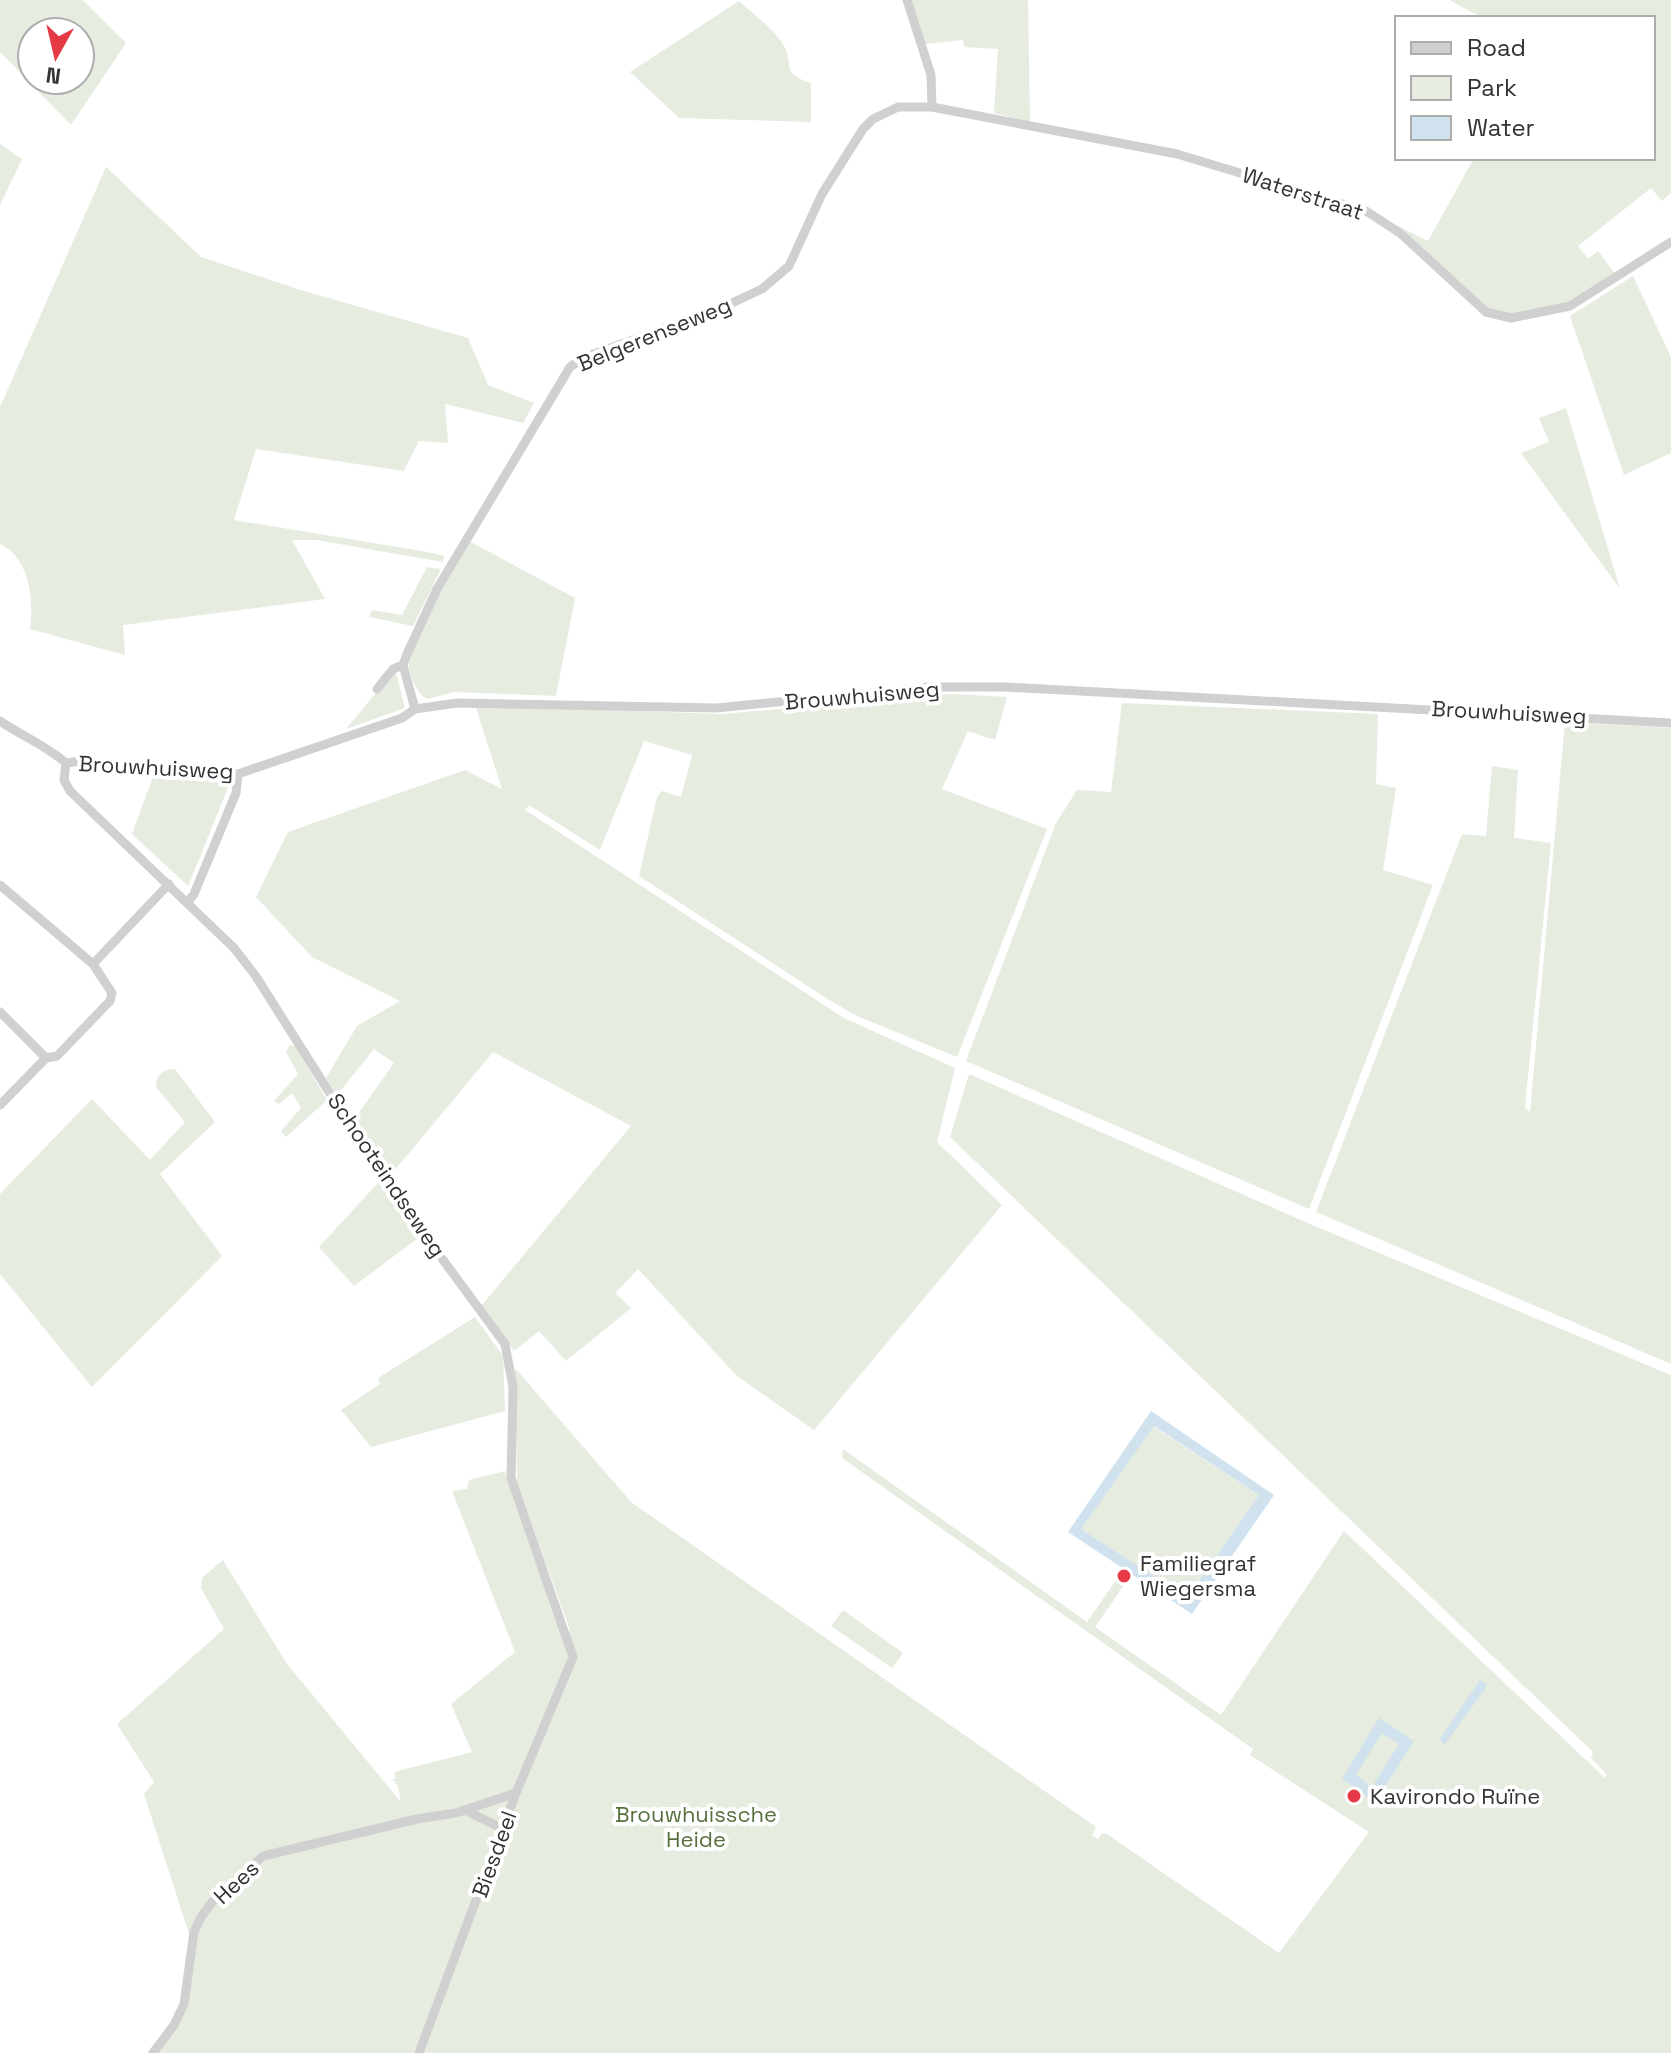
<svg xmlns="http://www.w3.org/2000/svg" width="1671" height="2053" viewBox="0 0 1671 2053" font-family="'Space Grotesk',sans-serif">
<rect width="100%" height="100%" fill="#fff"/>
<g fill="#e6ecdf" fill-rule="evenodd">
<path d="M0,0h83l43,43 -55,82 -71,-73zM80,32v48h-48v-48z"/>
<path d="M909,0h119l2,122 -36,-9 4,-64 -34,-2 -1,-7 -38,4z"/>
<path d="M1449,0h222v193l-9,8 -11,-13 -73,58 10,13 10,-8 18,24c-31,21 -88,53 -127,34 -20,-10 -71,-64 -91,-83l30,15 46,-83h179v-140h-170z"/>
<path d="M739,1c14,13 35,28 45,45 10,17 -4,28 27,37v39l-132,-4 -49,-46z"/>
<path d="M0,144l22,15 -22,46z"/>
<path d="M106,167l95,90 103,34 164,47 20,47 46,18 -11,20 -78,-19 3,39 -29,-2 -15,30 -148,-22 -22,71 193,32 17,4 -1,6 -127,-22h-24l33,59 -202,26 2,30 -95,-26c4,-28 0,-71 -30,-85v-137z"/>
<path d="M1633,276l38,81v96l-47,22 -54,-159z"/>
<path d="M1566,408l54,181 -99,-136 28,-11 -10,-24z"/>
<path d="M469,541l106,57 -19,98 -102,-4 -27,7c-11,-6 -19,-26 -18,-39 3,-25 46,-95 60,-119z"/>
<path d="M427,567l14,2 -28,57 -44,-9 3,-7 30,5z"/>
<path d="M396,673l9,35 -59,21 43,-52z"/>
<path d="M953,694l54,3 -12,43 -27,-9 -26,58 105,40 -90,228 -100,-41 -31,-18 -187,-122 18,-79 5,-6 19,6 11,-42 -48,-14 -44,109 -71,-45 -4,5 319,208 111,50 -18,74 65,63 -188,225 -77,-54 -99,-107 -23,24 16,15 -65,53 -27,-30 -25,20 -32,-46 149,-179 -138,-74 -104,125 -36,-56 41,-58 -20,-14 -37,46 -11,-17 31,-52 43,-25 -88,-44 -56,-60 32,-65 177,-62 37,19 -27,-84 247,9z"/>
<path d="M1122,703l256,11 -2,70 20,4 -13,82 50,15 -124,324 -343,-148 90,-238 21,-33 34,2z"/>
<path d="M1565,722l106,6v636l-355,-152 146,-378 24,2 6,-70 26,4 -4,68 37,5 -26,264 5,5z"/>
<path d="M155,771l74,7 -1,10 -40,98 -56,-52z"/>
<path d="M290,1045l5,1 32,54 -41,37 -5,-6 20,-23 -9,-15 -13,11 -5,-3 24,-27 -12,-22z"/>
<path d="M175,1069l40,53 -55,52 62,82 -130,131 -92,-113v-80l92,-95 58,61 35,-38 -29,-35c-1,-11 8,-19 19,-18z"/>
<path d="M969,1074l341,150 361,151v678h-1524l33,-39 10,-77 -46,-143 10,-12 -37,-58 107,-95 -23,-41 1,-10 21,-18 64,104 114,138 -3,-15 -6,-8h4l-2,-7 78,-20 -21,-48 64,-52 -63,-161 15,-2 2,-9 36,-9 59,169 6,-10 -53,-147 -2,-115 116,134 465,325 -4,8 6,4 4,-6 5,1 172,119 90,-121 -119,-77 3,-6 -411,-291 1,-9 244,173 36,-52 8,5 -36,52 126,88 123,-184 261,247 2,-3 -16,-17 2,-6 -643,-615z"/>
<path d="M379,1182l39,56 -64,48 -35,-39z"/>
<path d="M475,1317l28,39 2,55 -134,36 -30,-37 39,-26 -2,-6z"/>
<path d="M1153,1426l106,69 -72,104 -106,-70z"/>
<path d="M843,1610l60,43 -11,15 -61,-42z"/>
</g>
<g fill="#cfe2ee" fill-rule="evenodd">
<path d="M1151,1411l123,84 -82,119 -124,-82zM1154,1426l105,69 -72,103 -106,-69z"/>
<path d="M1480,1680l7,4 -2,5 -41,56 -4,-6z"/>
<path d="M1379,1718l35,23 -39,61 -33,-23zM1382,1733l17,11 -27,43 -16,-12z"/>
</g>
<g fill="none" stroke-linecap="round" stroke-linejoin="round">
<g stroke="#d0d0d0" stroke-width="9">
<path d="M907,0l24,75 1,32"/>
<path d="M377,689l16,-20 10,-4"/>
<path d="M415,709l-12,-44 4,-11 30,-65 133,-222 15,-10 134,-48 43,-20 27,-23 33,-72 41,-65 10,-10 25,-12h34l245,47 189,57 34,22 86,79 25,6 59,-12 101,-64"/>
<path d="M0,721c22,15 47,25 66,42"/>
<path d="M66,763l15,-2 157,13 164,-56 13,-9 42,-6 259,5 213,-21h76l666,36"/>
<path d="M66,763l-2,17 6,11 164,157 21,27 135,213 115,156 8,43 -2,91 62,179 -57,136 -97,260"/>
<path d="M0,885l93,79 19,29 -2,8 -53,55 -11,2 -46,47"/>
<path d="M187,903l7,-9 42,-101 2,-19"/>
<path d="M93,964l76,-80"/>
<path d="M0,1012l46,46"/>
<path d="M465,1810l38,19"/>
<path d="M153,2053l21,-28 10,-21 10,-72 7,-15 12,-16 50,-45 154,-37 39,-6 60,-20"/>
</g>
</g>
<g fill="#e63946" stroke="#fff" stroke-width="3">
<circle cx="1124" cy="1576" r="8"/>
<circle cx="1354" cy="1796" r="8"/>
</g>
<g text-anchor="middle" stroke-width="8" stroke-linejoin="round" paint-order="stroke">
<g font-size="22" fill="#333" stroke="#fff">
<text transform="translate(1303 193) rotate(18)" y="8">Waterstraat</text>
<text transform="translate(654 334) rotate(-22)" y="8">Belgerenseweg</text>
<text transform="translate(862 695) rotate(-5)" y="8">Brouwhuisweg</text>
<text transform="translate(1509 712) rotate(3)" y="8">Brouwhuisweg</text>
<text transform="translate(156 767) rotate(3)" y="8">Brouwhuisweg</text>
<text transform="translate(387 1175) rotate(56)" y="8">Schooteindseweg</text>
<text transform="translate(494 1854) rotate(-70)" y="8">Biesdeel</text>
<text transform="translate(236 1882) rotate(-43)" y="8">Hees</text>
</g>
<g font-size="22" fill="#333" stroke="#fff" text-anchor="start">
<text x="1140" y="1571">Familiegraf<tspan x="1140" dy="25">Wiegersma</tspan></text>
<text x="1370" y="1804">Kavirondo Ruïne</text>
</g>
<g font-size="22" fill="#56703f" stroke="#fff">
<text x="696" y="1822">Brouwhuissche<tspan x="696" dy="25">Heide</tspan></text>
</g>
</g>
<rect x="1395" y="16" width="260" height="144" fill="#ffffff" stroke="#adadad" stroke-width="2"/>
<rect x="1411" y="42" width="40" height="12" fill="#d0d0d0" stroke="#adadad" stroke-width="2"/>
<text x="1467" y="56" font-size="24" fill="#333333">Road</text>
<rect x="1411" y="76" width="40" height="24" fill="#e6ecdf" stroke="#adadad" stroke-width="2"/>
<text x="1467" y="96" font-size="24" fill="#333333">Park</text>
<rect x="1411" y="116" width="40" height="24" fill="#cfe2ee" stroke="#adadad" stroke-width="2"/>
<text x="1467" y="136" font-size="24" fill="#333333">Water</text>
<g transform="translate(56 56) rotate(188)"><circle r="38" fill="#ffffff" stroke="#adadad" stroke-width="2"/>
<path d="M0-6L14 30L0 20L-14 30Z" fill="#e63946"/>
<text y="-12" font-size="22" font-weight="bold" text-anchor="middle" fill="#333333">N</text>
</g>
</svg>
